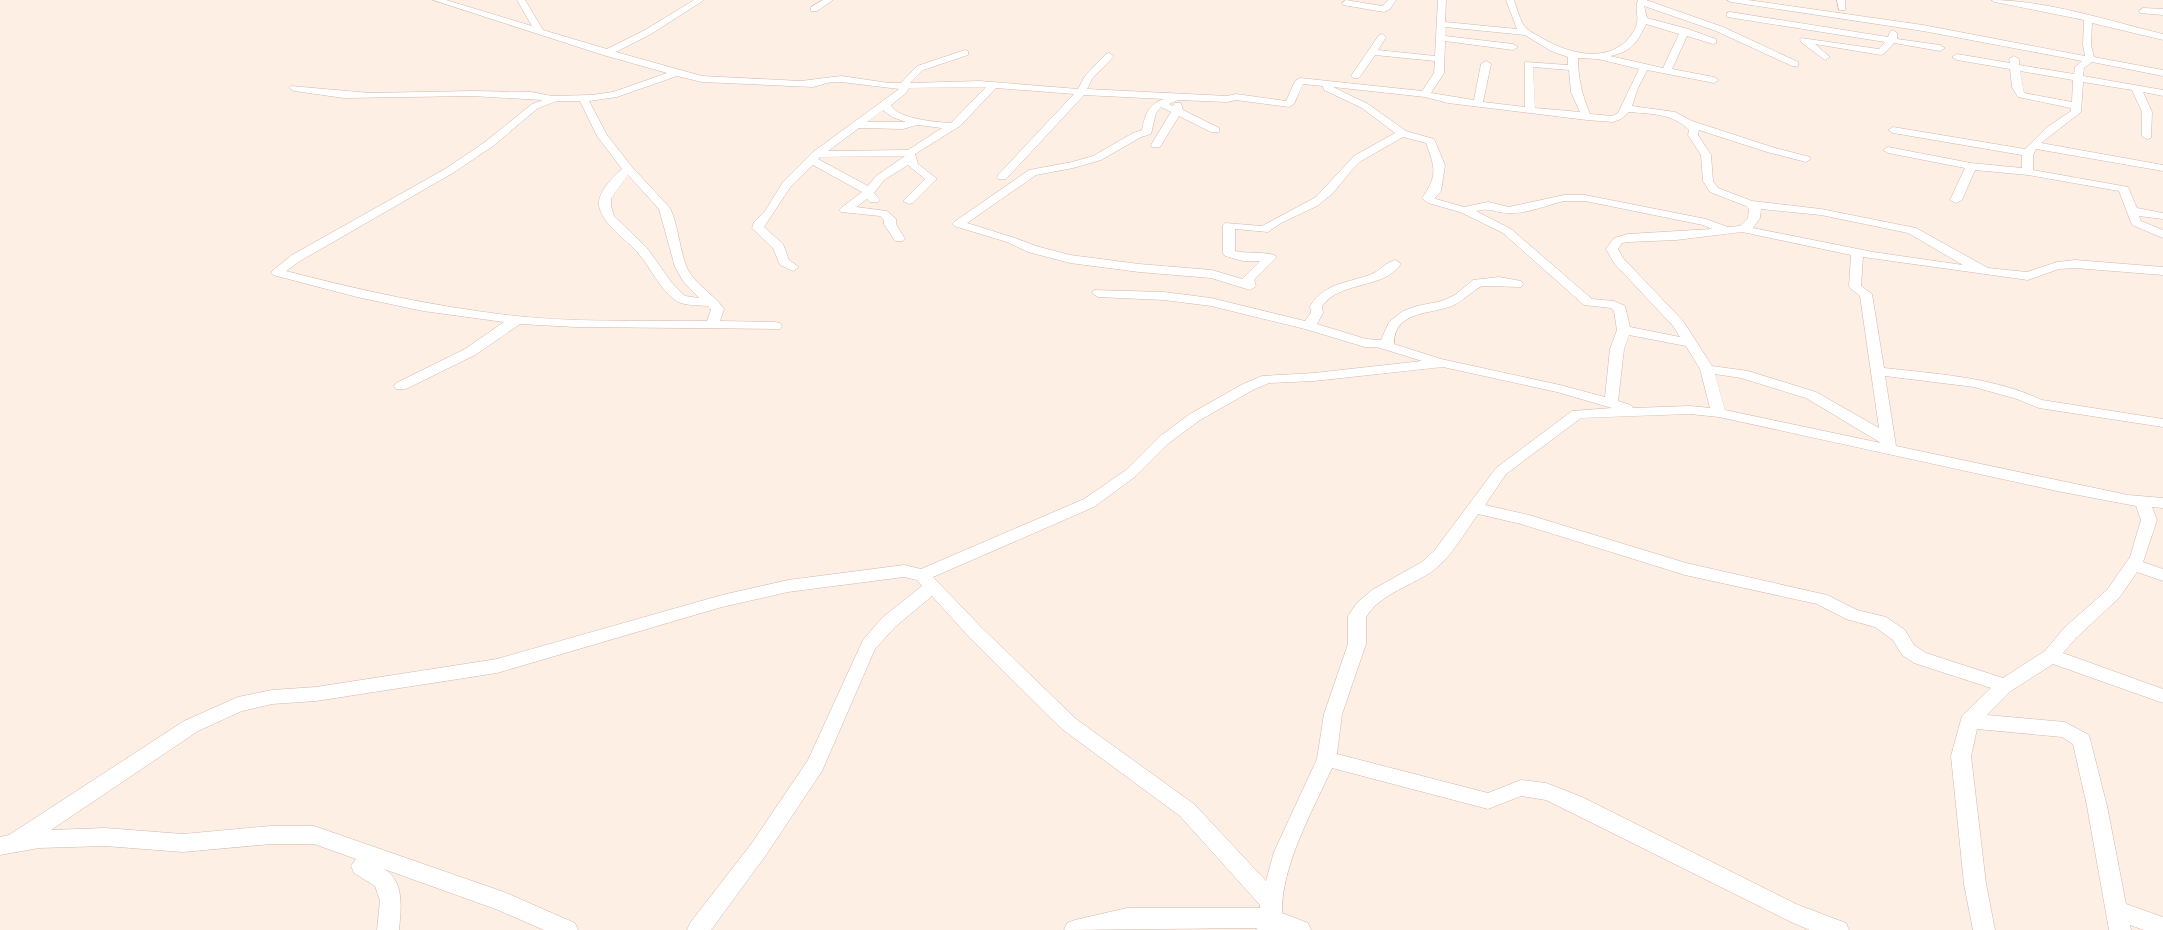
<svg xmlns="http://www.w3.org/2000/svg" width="2163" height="930" viewBox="0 0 2163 930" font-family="'PT Sans',sans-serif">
<rect width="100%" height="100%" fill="#feefe5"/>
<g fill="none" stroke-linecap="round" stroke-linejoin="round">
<g stroke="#d3b7ac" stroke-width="1">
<g id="street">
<path d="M433,0h13l86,26 -15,-26h8l18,30 64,19 38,-19 49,-30h10l-53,34 -35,18 86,24 99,5 40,-5 48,7h12l16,-17 48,-16 3,1v4l-45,15 -13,13 70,-2 98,8 7,-13 21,-22 3,-1 5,3 -22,23 -5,10 140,7 9,-2 50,7 9,-20 5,-3 122,13 12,-18 1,-12 -60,-6 -16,23h-6l-2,-2 28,-41 3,-1 4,3 -8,13 57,6 3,-56h8l-1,22 72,7 -11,-29h8c3,8 6,22 12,28 4,4 11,7 16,10 26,16 69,27 90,-4 11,-16 1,-22 6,-34h8l77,27 75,35v4h-6l-76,-35 -72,-25 3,12 41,11 28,10v4l-3,1 -26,-8 -15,33 42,8 5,3 -5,3 -67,-13 -9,18 -6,18 43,6 17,9 83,27 35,9 1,2 -5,3 -39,-10 -68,-22 -1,5 13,20 2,26 5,7 34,13 69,8 95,19 72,40 39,4 30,-10 18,-2 88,7v8l-88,-7 -16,1 -31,11 -165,-23 -2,29 11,8 12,74c53,6 109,9 158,32l121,19v8l-124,-19 -22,-9 -43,-12 -89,-11 11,70 232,49 35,3v10l-11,-1 5,13 -14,42 20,7v12l-26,-9 -18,26 -43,40 -13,15 100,36v14l-110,-39 -42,27 -24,24 78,7 24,13 18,71 19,98 37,13v13h-19l-14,-5 1,5h-22l-22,-124 -14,-62 -11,-7 -85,-8 -6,27 15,128 9,46h-22l-9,-46 -13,-128 11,-40 29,-28 -77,-25 -12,-8 -9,-15 -18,-13 -29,-8 -29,-15 -132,-29 -164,-51 -43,-10c-13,18 -26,42 -44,56 -22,16 -53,23 -68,47v27l-24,70 -5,40 151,39 33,-13 25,3 36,14 214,107 50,19 3,7h-39l-17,-7 -247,-123 -25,-4 -33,13 -156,-41c-19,42 -51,98 -50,145l26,10 3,7h-55l1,-2 -193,2 3,-7 8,-3 52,-12h133v-3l-80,-89 -118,-87 -93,-92 -37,-41 -37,31 -20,22 -53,122 -56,84 -55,75h-24l3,-7 62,-80 56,-83 55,-120 20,-23 39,-31 -5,-6 -13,-3 -116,15 -66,15 -225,66 -181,28 -44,3 -30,7 -44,20 -147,99 54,-2 78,6 88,-8h43l190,66 71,31 3,7h-34l-46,-20 -114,-41c21,12 17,40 15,61h-22l3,-29 -5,-15 -21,-13 -3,-7 5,-7 -42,-15h-43l-88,8 -78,-6 -66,2 -39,7v-18l9,-2 175,-114 54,-24 34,-7 44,-3 181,-28 225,-64 66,-15 116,-15 17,4 163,-70 42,-29 33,-33 31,-23 53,-30 19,-8 52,-3 108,-12 -45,-14h-12l-60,-18 -94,-23 -47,-6 -66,-3 -6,-4 2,-3 70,2 47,6 94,23 6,-8 -1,-7c17,-25 38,-22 64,-33 7,-4 13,-11 21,-13l6,4c-18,26 -60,16 -79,42l1,7 -6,11 49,15 15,1 8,-18 14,-11 14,-5 25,-5 13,-6 18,-15 26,-3 22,4 2,3 -2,3 -39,-1c-11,5 -17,14 -28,19 -21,10 -60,4 -60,39l47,15 119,26 45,12 5,-48 7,-19 -3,-19 -3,-3 -27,-3 -81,-72 -43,-21 -32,-9 -6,-5c16,-22 13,-31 4,-55l-23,-6 -42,24 -9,9 -19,23 -16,13 -36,17 -13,9 -33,-3v22c10,3 37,0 42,6l-23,23 2,6 -6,4 -39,-12 -72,-6 -69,-9 -42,-11 -21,-10 -53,-16 -2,-2 2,-2 75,-52 43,-8 21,-6 40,-23 9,-3c3,-15 6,-26 22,-31l-80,-4 -78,84h-8l-1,-2 1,-2 76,-81 -78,-6 -36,38 -45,28 3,10 19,15 -24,24 -4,1 -6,-3 22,-22 -17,-14 -24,15 -10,13 6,7 -2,2h-8l-3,-3 -11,8 31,4 9,8v5l9,15 -2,2h-8l-11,-17v-4l-4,-4 -39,-4 -2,-2 2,-2 21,-16 -49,-27 -22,21 -27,41 19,17 6,16 10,7 -6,4 -13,-6 -7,-17 -21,-20 2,-6 11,-11 18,-29 30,-30 86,-63 -58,-7h-10l-18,5 -111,-5 -25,-6 -60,21 -28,4 18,34 25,32 38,41c9,19 9,41 17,60 8,17 27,26 37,41l-4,12 55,1 5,1 2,3 -2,3 -205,-2 -55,-3 -45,31 -69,34h-10l-2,-3 2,-3 69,-34 39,-27 -81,-11 -66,-14 -84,-22 -2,-3 21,-17 153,-86 40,-27 47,-38 11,-4 -71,-4 -128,2 -50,-7 -5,-3 2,-2 79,7 102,-2 59,1 21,4 39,-1 22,-3 54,-19 -64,-18zM1646,24l33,10 -16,34 -53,-12c21,-4 27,-13 36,-32zM1445,27l80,8 26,16 17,6v8l-43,-3v45l-42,-5 8,-38 -5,-3 -5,3 -7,36 -43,-7 13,-20 1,-32 68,9 5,-3 -5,-3 -68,-8zM1578,58l20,1 41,10 -21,44 -6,3 -22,-2c-8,-19 -12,-36 -12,-56zM1533,67l36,3 2,22 9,20 -45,-4zM1303,84l20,2 1,4 38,18 33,25 -41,23 -38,41 -54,29 -37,-3 -2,2v28l2,3 18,5h17l-18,18 -30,-9 -73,-6 -69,-9 -34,-9 -21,-8 -48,-15 69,-48 37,-7 28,-8 40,-23 10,-3 5,-21 5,-6 10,5 -20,33 1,2h8l19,-31 32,16h8v-4l-36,-18 -2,-7h-6l-2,3 -4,-2 9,-4 49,2 9,-2 53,7 5,-3zM986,87l-35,36c-15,-1 -54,-4 -60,-18l15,-12 3,-5zM1333,87l92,10 23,6 139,17 26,2 8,-3 8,-7c22,2 43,1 60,18l-1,5 13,20 2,26 7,11 36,14 3,3 -1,9 -8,8 -12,1 -22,-8 -121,-24h-21l-55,12 -21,-5 -24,5 -28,-8 -1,-1 6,-7 4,-26 -11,-26 -28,-8 -38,-27zM557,101h23l17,35 25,33c-9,8 -25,24 -23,37 4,19 27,33 39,47 13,15 21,35 37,47 7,6 24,5 33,6l3,4 -4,11c-67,-1 -135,2 -200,-6 -75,-9 -148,-25 -221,-44l14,-10 153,-88 40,-27 45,-38zM883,110l9,7 14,5h-39zM917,125l25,3 -34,22 -80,1 31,-23 44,1zM905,156l-29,20 -8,10 -50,-27 2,-2zM628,175l31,34 16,58 8,14 16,17 -14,-2 -13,-13 -25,-35 -33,-32 -3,-10v-8zM1564,201h21l118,24 9,4 -84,5 -14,4 -8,11 8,14 59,63 7,11 -50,-10 -5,-21 -11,-5 -22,-2 -81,-70 -35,-18c17,-4 18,2 33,2 18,1 38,-8 55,-12zM1761,209l60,6 87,18 55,32 -90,-13 -120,-24 7,-10zM1742,232l109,23 -2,32 11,9 19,132 -63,-36 -68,-21 -36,-5 -29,-45 -60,-63 -5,-9 4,-6 6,-1 48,-2zM1629,335l57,11 14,23 10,39 -20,-2 -57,2 -2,-3 -13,-4 6,-52zM1443,367l114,25 55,16 -40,3 -76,57 -62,83 -12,11 -50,28 -15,13 -9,13v28l-24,70 -7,45 -43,93 -8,29 -72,-77 -118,-85 -95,-92 -48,-50 161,-70 42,-31 33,-33 31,-23 53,-30 16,-7 45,-2zM1715,374l26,4 65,20 75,45 -156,-33zM1690,414l29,3 338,74 79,15 5,14 -11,37 -23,33 -43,38 -19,23 -42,27 -77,-25 -12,-8 -9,-15 -19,-13 -29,-7 -30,-15 -141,-32 -157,-48 -44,-10 21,-31 75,-56z"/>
<path d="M823,0h10l-16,11h-6v-4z"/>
<path d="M1346,0l36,6 6,-6h8l-6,9 -6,3 -41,-7 -1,-2z"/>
<path d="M1727,0h21l175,25 162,31 -2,-11 1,-25 -89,-18 -4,-2c55,0 118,21 172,34v6l-71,-17 -1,22 3,12 69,13v6l-71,-14 -8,6 -1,8 80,14v6l-20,-4 9,20 -1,26 -4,1 -5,-3v-24l-10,-22 -49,-8 -2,30 -40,31 122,22v6l-127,-22 -3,6v15l95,17 9,21 26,5v6l-24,-3 2,5 22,9v8l-31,-13 -13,-34 -91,-16 -53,-5 -13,30 -6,3 -6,-3 15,-32 -77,-15 -5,-3 5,-3 83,16 51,5v-13l-129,-22 -5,-3 5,-3 132,22 21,-21 25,-17v-3l-53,-11 -6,-10 -2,-18 -53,-9 -5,-3 5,-3 53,9 -1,-4 5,-3 5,3v6l55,9 1,-7 7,-6 -159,-30 -192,-29zM2020,71l53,9 -1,22 -48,-9z"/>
<path d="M1837,0h8v10h-6z"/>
<path d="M2143,8l20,1v6l-23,-2 -1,-2z"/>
<path d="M1730,12l158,25 2,-6 3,-1 4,3v6l43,6 5,3 -5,3 -46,-8 -10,11 -3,1 -66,-11 15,13 -5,3 -23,-17 -2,-3 1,-2 78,11 6,-7 -158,-25v-4z"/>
</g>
</g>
<use href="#street" fill="#fff" fill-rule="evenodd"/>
</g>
</svg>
